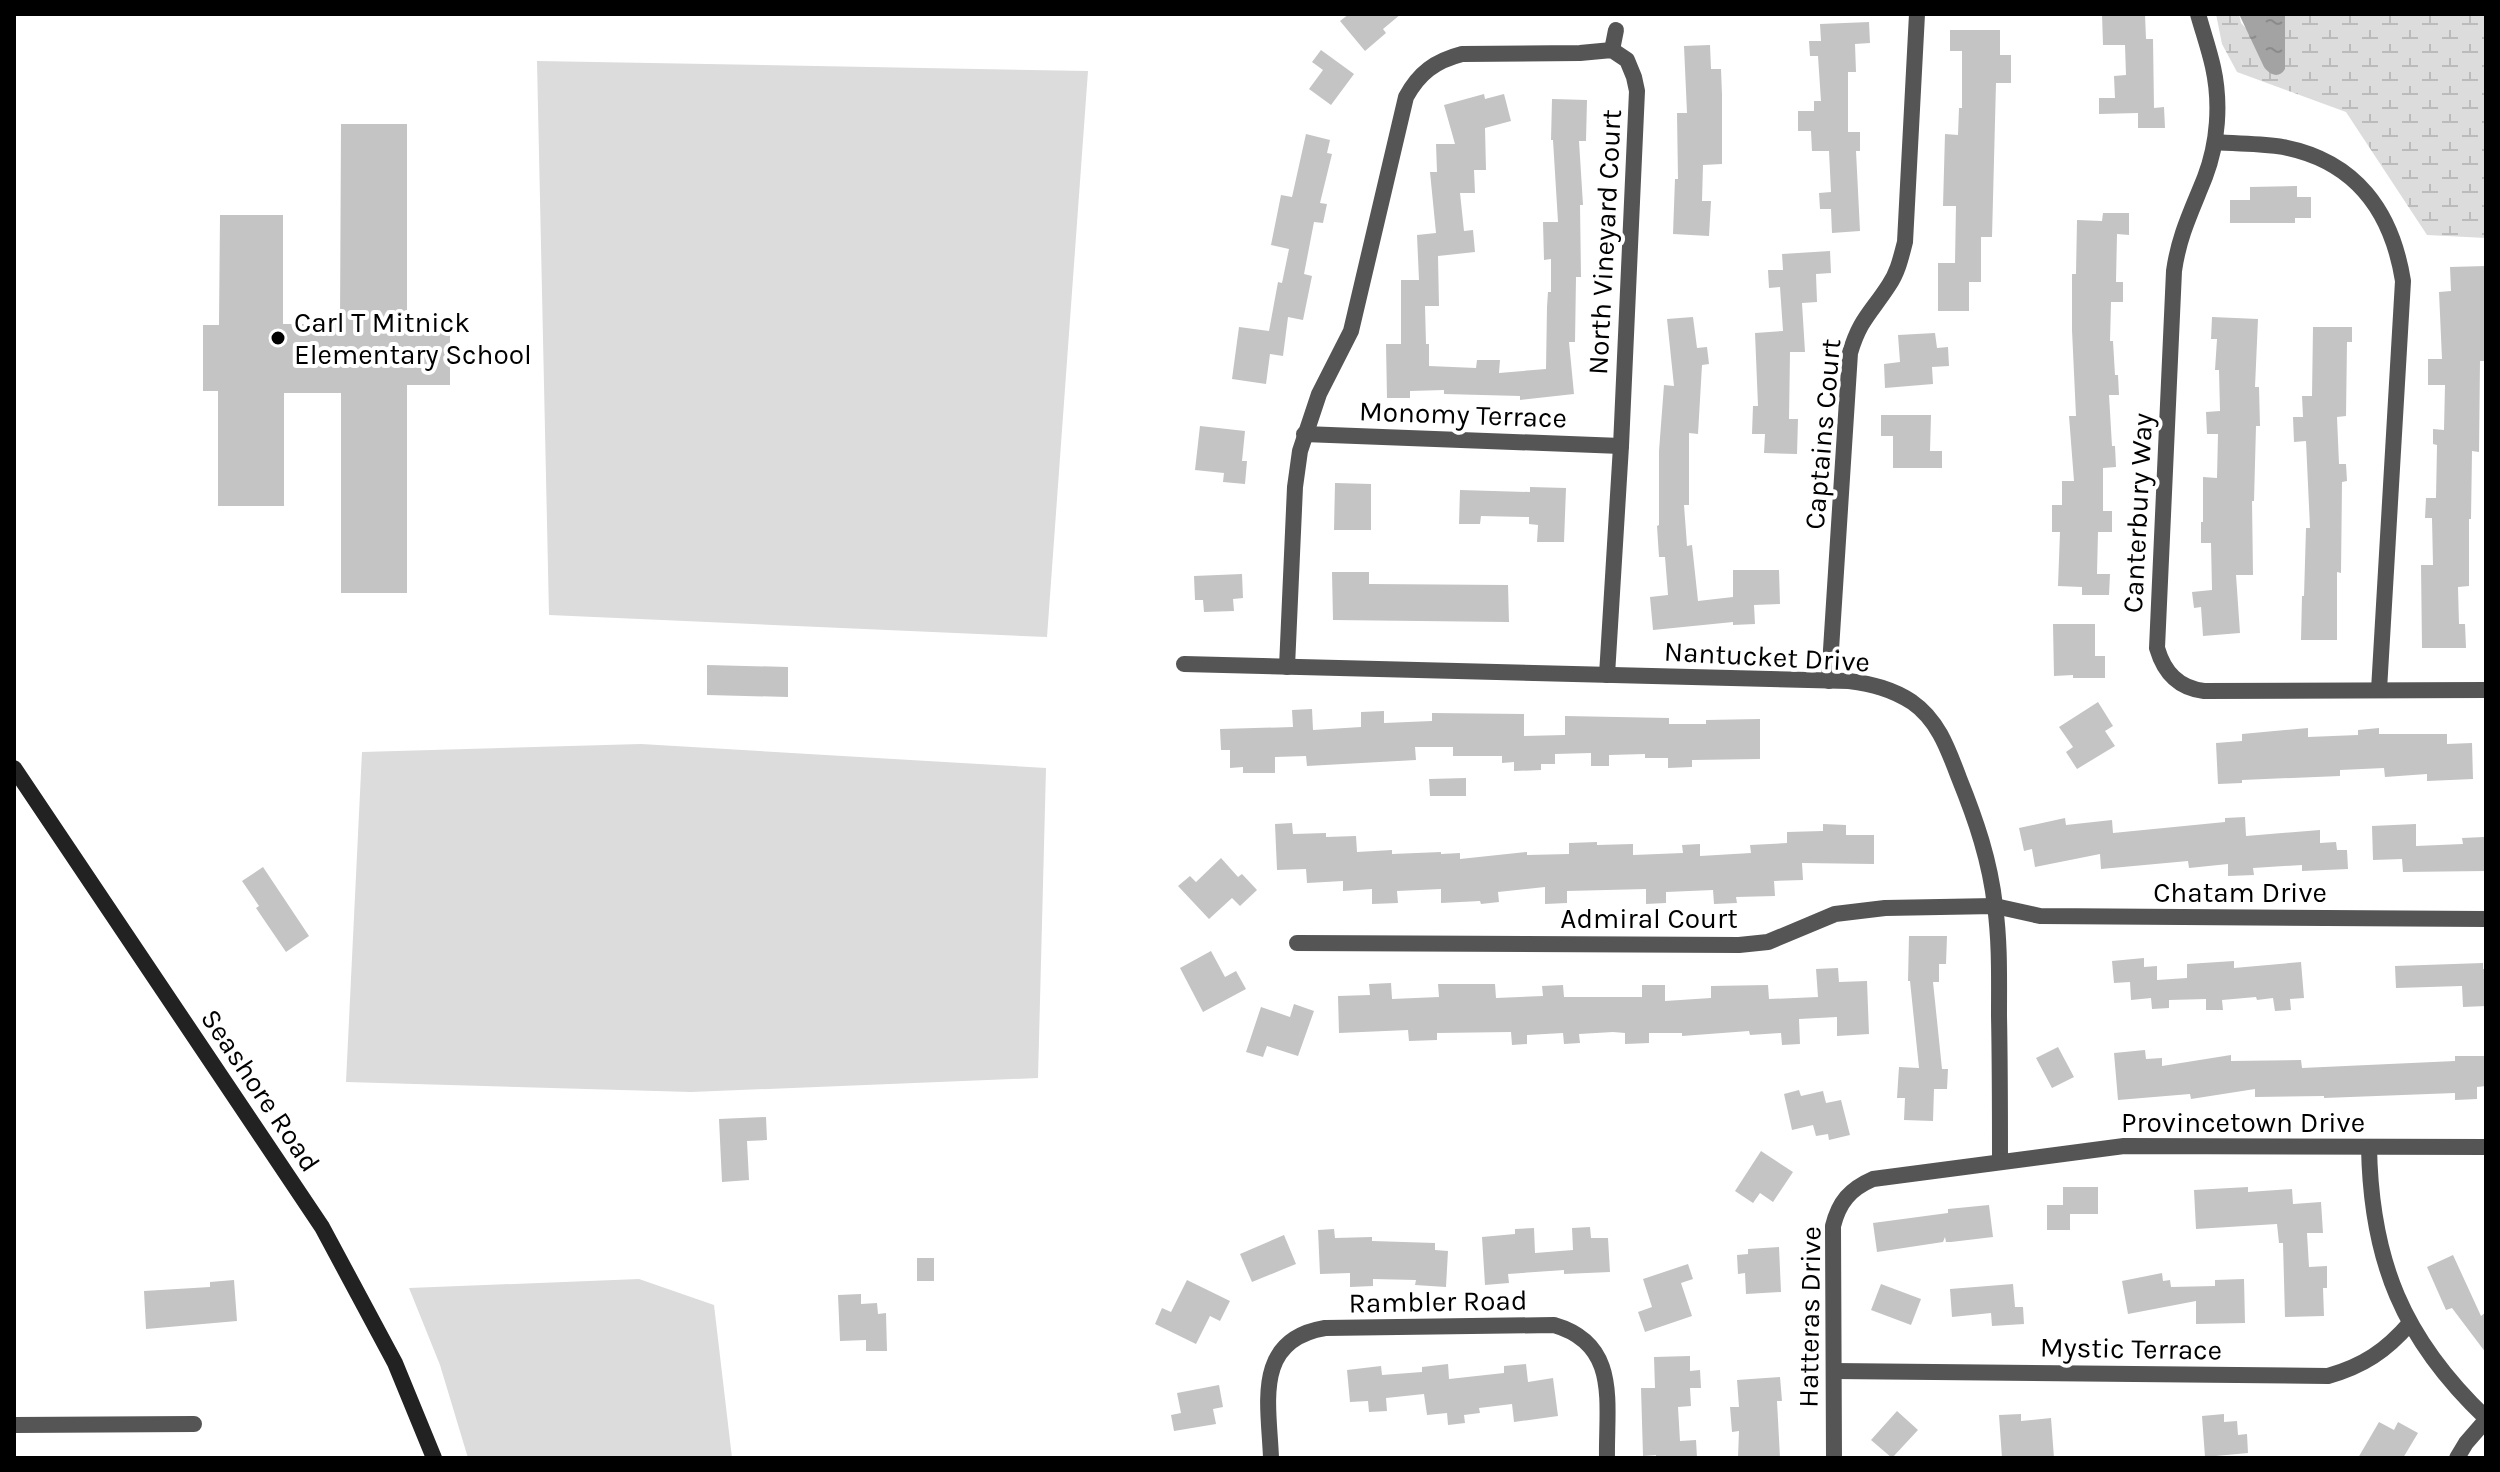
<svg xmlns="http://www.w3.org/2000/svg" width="2500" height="1472" viewBox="0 0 2500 1472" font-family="Karla,sans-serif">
<defs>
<pattern id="wetland-marsh" width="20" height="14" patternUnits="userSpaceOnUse" patternTransform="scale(2)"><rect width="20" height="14" fill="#dcdcdc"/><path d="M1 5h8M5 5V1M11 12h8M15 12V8" fill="none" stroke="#bbb"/></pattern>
<pattern id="water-ripples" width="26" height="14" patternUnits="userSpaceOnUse" patternTransform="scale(2)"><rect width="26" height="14" fill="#a3a3a3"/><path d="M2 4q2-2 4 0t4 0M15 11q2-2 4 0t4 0" fill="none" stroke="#8b8b8b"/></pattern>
</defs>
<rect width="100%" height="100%" fill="#fff"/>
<g fill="#dcdcdc">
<path d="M537,61l551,10 -41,566 -498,-22z"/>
<path d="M641,744l405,24 -8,310 -347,14 -345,-10 16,-330z"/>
<path d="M639,1279l75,26 18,153h-264l-28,-93 -31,-77z"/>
</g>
<path fill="url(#wetland-marsh)" d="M2216,14h23l2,9 44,46v-55h201v224l-59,-3 -81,-123 -109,-40 -15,-28z"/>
<path fill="url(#water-ripples)" d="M2239,14h46v55c-6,10 -15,6 -21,-2z"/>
<g fill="#c4c4c4">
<path d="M1349,14h52l-18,15 3,4 -21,18 -25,-30z"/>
<path d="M2102,14h43l1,25h7l1,69 10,-1 1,21h-27v-15l-39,1v-16h16l-1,-22 12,-1 -1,-30h-22z"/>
<path d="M1869,22l1,21 -15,1 1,28h-8v60h12v19h-4l4,80 -28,2 -1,-24h-11l-1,-16 12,-1 -2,-41h-17l-1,-20h-13v-20h16v-10h7l-3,-45h-8l-1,-15h12l-1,-17z"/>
<path d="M1950,30h50v25h11v28h-15l-4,154h-11v45h-12v29h-31v-48h17l1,-57h-13l2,-72 13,1 1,-27h3v-57h-12z"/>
<path d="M1710,45l1,24h10l1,26v69l-19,1 -1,36h9l-2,35 -36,-2 2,-55h3l-1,-66h10l-3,-67z"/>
<path d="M1321,50l33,24 -23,31 -22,-16 14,-19 -11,-8z"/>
<path d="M1484,94l1,5 19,-5 7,27 -26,7 1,42h-12l1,23h-15l4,38 9,-1 2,22 -37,4 1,50h-14l1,38h3v22l47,2 1,-8h23l-1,13 47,-4 1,-62 1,-15h3v-33l-7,1 -1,-38h15l-5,-82h-2l1,-41 35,1 -1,41h-7l4,64h-3l1,72h-5l-1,65h-6l5,52 -54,6v-4l-76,-2v-4l-34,1v7h-23l-1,-54h15v-64h18l-2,-45 19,-2 -6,-61h7l-1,-28h19l-11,-39z"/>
<path d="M341,124h66v207l43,1v53h-43v208h-66v-200h-57v113h-66v-115h-15v-66h16l1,-110h63v109h57z"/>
<path d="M1306,134l24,6 -3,13 5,1 -12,49 7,1 -4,19 -9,-1 -10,52 8,2 -9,44 -15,-3 -5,39 -13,-2 -4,30 -34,-5 7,-52 30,4 9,-49 4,1 7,-34 -18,-4 10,-50 11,2z"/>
<path d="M2297,186v11h14v21h-16v5h-65v-23h20v-13z"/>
<path d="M2103,213h26v22l-12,-1 -1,48h7v20h-12l-1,39h3l2,34h3l1,20h-10l3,51h3l1,21 -13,1v43h9v21h-14l-1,42h13l-1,21h-27v-8l-24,-1 2,-54h-8v-27h10v-24h12l-5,-65h7l-4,-86v-56h4l1,-54 25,1z"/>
<path d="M1830,251l1,22 -15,1 1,28 -15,1 3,49h-15l-1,67h9l-1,35 -33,-1 1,-19h-13l1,-28h5l-3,-73 28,-2 -3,-44 -11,1 -1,-18h15l-1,-16z"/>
<path d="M2486,266v95h-6l-1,91 -7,-1 -1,68h-2v67l-11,1 1,37h6l1,24h-44l-1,-83h12l-1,-47h-7l1,-20h10l1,-53 -4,-1v-15l11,1 1,-45h-17v-26h14l-3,-67 12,-1 -1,-24z"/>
<path d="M1693,317l4,31 10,-1 2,17 -7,1 -4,69 -9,-1v72h-5l3,41 5,-1 6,56 35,-4v-27h46l1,34 -26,1 1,19 -22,1v-3l-80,8 -3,-33 18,-2 -3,-38h-6l-2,-31 2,-1v-74l5,-66 10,1 -7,-67z"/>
<path d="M2212,317l46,2 -3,68h4l1,39h-4l-2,75h-2l1,74h-17l4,58 -37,3 -2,-29 -7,1 -2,-16 20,-2 -1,-47h-10v-21h2v-45l14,1 1,-44h-11l-1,-22 14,-1 -1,-41h-4l2,-31h-6z"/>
<path d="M2313,327h39v15h-5l-1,74 -9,1 2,47h7l1,17 -5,1 -1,91 -4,-1v68h-36l1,-44h2l2,-68h4l-4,-87 -12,1 -1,-25h10l-1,-21h10z"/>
<path d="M1935,333l2,15 11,-1 1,19 -17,1 1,17 -48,4 -1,-24 16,-2 -2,-27z"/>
<path d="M1881,415h50l-1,36h12v17h-49v-32h-12z"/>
<path d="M1200,426l45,5 -3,30h5l-2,23 -22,-2 1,-9 -29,-3z"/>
<path d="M1335,483l36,1v46h-37z"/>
<path d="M1530,487l36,1 -2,54h-27l1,-17 -9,-1v-7l-48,-1 -1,8h-21l1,-34 70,2z"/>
<path d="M1332,572h37v12l139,1 1,37 -176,-2z"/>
<path d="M1242,574l1,24 -10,1 1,12 -30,1 -1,-12h-8l-1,-24z"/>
<path d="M2053,624h42v32h10v22h-32v-3l-19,1z"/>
<path d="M707,665l81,2v30l-81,-2z"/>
<path d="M2098,702l15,24 -8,5 10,15 -38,23 -11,-17 7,-5 -14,-20z"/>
<path d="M1312,709l1,21 48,-3v-15l23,-1v12l48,-2v-8l92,1v22l41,-1v-19l104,2v6h37v-4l54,-1v40l-68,1v7l-24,1v-10h-23v-4l-36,1v11h-18v-13l-36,1v10h-14v6l-27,1v-9l-12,1v-7h-49v-9h-38l1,13 -109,6 -1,-10 -31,1v16h-32v-6l-13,1v-18h-9l-1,-21 73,-2 -1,-17z"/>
<path d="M2308,728v9l50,-2v-5l21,-2v6h68v10l25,-1 1,36 -46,2v-7l-42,3 -1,-9 -44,2v6l-98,4v3l-24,1 -2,-41 26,-2v-7z"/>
<path d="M1466,778v18h-36l-1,-17z"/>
<path d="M2245,817l1,19 74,-6v13l16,-1 1,8h10l1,19 -46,2v-6l-49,3 1,7 -26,1v-12l-39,4 -1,-7 -87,8 -1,-15 -65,13 -3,-18 -8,2 -5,-23 46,-10 1,7 46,-5 1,13 112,-11v-4z"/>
<path d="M1292,823l1,11 33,-1v4l30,-1 1,16 35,-2v4l49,-2v2l19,-1v6l67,-7v3l42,-1v-11l28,-1v3l36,-1v11l50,-2 -1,-8 18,-1v12l51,-3 -1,-8 37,-2v-11l36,-1v-7l23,1v10h28v29l-72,-1 1,17 -29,1 1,15 -39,1 1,6 -23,1 -1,-14 -47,2v11l-20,1v-15l-79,2v12l-22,1v-17l-47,5 1,10 -18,2 -1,-3 -39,2v-14l-44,2 1,12 -26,1v-15l-29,2v-10l-36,2 -1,-14 -29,1 -2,-46z"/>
<path d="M2416,824v22l47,-2 -1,-6 22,-1 1,34 -82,1 -1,-13 -29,1 -1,-34z"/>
<path d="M1221,858l17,19 4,-3 15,16 -17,16 -8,-8 -23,21 -31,-33 12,-10 6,6z"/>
<path d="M263,867l46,69 -23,16 -30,-44 3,-2 -17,-25z"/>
<path d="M1909,936h38l-1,28h-7v18h-6l9,87h6l-1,20h-13l-1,32 -29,-1 1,-22h-8l2,-31 20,1 -9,-87h-2z"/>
<path d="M1211,951l14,26 11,-6 10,18 -43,23 -23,-44z"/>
<path d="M2144,958v9l13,-1v14l30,-2v-14l47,-3v7l67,-6 3,36 -14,1 1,11 -16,1 -2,-13 -16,2 -1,-3 -34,3 1,10h-17v-11l-37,1v8l-17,1 -1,-11 -20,2 -1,-18 -16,1 -2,-22z"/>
<path d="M2483,963v6h3v37l-23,1 -1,-21 -66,2 -1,-22z"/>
<path d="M1838,968l1,14 28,-1 2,53 -32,2v-19l-38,2 1,25 -18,1 -1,-12 -31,2 -1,-4 -67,5v-3h-33v10l-24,1v-11l-12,-1 -34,2 1,9 -16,1 -1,-11 -36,2v9l-15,1 -1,-13 -74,1v7l-28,1 -1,-11 -69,3 -1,-37 32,-1 -1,-11 22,-1 1,16 47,-2 -1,-13h57l1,14 47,-2 -1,-10 21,-1 1,12h78v-12h23v16l46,-3v-12l57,-1 1,14 49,-2 -2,-28z"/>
<path d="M1294,1004l20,7 -16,45 -31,-10 -4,11 -17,-5 15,-45 29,10z"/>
<path d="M2058,1047l16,30 -22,11 -16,-30z"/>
<path d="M2145,1050l1,9 16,-1v8l69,-11v6l70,-1 1,8 153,-7v-5h31v30l-9,1v12l-22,1v-7l-131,5v-2l-69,1v-8l-64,10 -1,-5 -72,6 -4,-47z"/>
<path d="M1799,1090l2,6 22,-5 3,12 15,-3 9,35 -21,5 -1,-6 -12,2 -3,-11 -21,5 -8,-36z"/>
<path d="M766,1117l1,23 -20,1 2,39 -27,2 -3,-63z"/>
<path d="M1761,1151l32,21 -20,30 -13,-9 -7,10 -18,-12z"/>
<path d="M2063,1187h35v27h-28v16h-23v-25h16z"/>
<path d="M2248,1187v5l44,-3 1,15 28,-2 2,31h-16l2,34 18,-1v22h-4l1,28 -39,1 -2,-74h-4l-2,-19 -81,5 -2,-39z"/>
<path d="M1989,1205l4,32 -42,5h-5l-1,-5 -2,5 -66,10 -4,-29 75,-10v-4z"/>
<path d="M1590,1227l1,11h17l2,34 -46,2v-4l-56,4 1,9 -24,2 -3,-48 33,-3v-5l19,-1 1,25 38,-3 -1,-22z"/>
<path d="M1334,1229l1,9 37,-1v4l63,2v7l13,1 -2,36 -31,-2 1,-5 -43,-1v7l-23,1v-14l-30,1 -2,-44z"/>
<path d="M1284,1235l12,29 -44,18 -12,-28z"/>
<path d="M1779,1247l2,45 -35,2 -1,-21 -7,1 -1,-19 11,-1v-5z"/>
<path d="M2453,1255l28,61 5,-4v41l-34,-45 -6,2 -19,-43z"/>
<rect x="917" y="1258" width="17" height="23"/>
<path d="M1688,1264l5,15 -12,4 11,33 -47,16 -7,-20 14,-5 -9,-28z"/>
<path d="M2162,1273l1,8 7,-1 1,7 44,-1v-6l29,-1 1,44 -49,1v-23l-68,13 -6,-33z"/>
<path d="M234,1280l3,41 -91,8 -2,-38 66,-4v-5z"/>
<path d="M1187,1280l43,21 -10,20 -10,-5 -14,28 -41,-20 7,-16 9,4z"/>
<path d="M1881,1284l40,15 -10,26 -40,-15z"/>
<path d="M2013,1284l2,23h8l1,17 -32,2 -1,-13 -39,4 -2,-28z"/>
<path d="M861,1294v10l16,-1 1,11 8,-1 1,38h-21v-11l-26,1 -2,-46z"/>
<path d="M1690,1356v15l10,-1 1,18h-11l1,18 -13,1 2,34 16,-1 1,18h-41v-3l-13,1 -2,-68h14l-1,-31z"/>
<path d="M1448,1364l1,15 55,-6v-7l22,-2 2,18 25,-4 5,38 -44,6 -2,-18 -33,4 1,5 -16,2 1,8 -17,2 -1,-12 -20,2 -3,-21 -38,4 1,13 -18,1 -1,-11 -18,1 -3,-32 34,-4 1,9 40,-3v-5z"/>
<path d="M1780,1377l2,24h-5l3,57h-42l1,-27 -7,1 -2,-25h9l-2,-27z"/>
<path d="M1219,1385l4,22 -10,2 3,15 -42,7 -3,-16 10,-2 -4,-20z"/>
<path d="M1897,1411l21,19 -26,28 -21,-18z"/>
<path d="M2021,1414v7l30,-3 3,40h-18v-2l-34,2 -3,-43z"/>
<path d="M2224,1414v8l13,-1 1,14 9,-1 1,19 -43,4 -3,-41z"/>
<path d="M2379,1422l15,8 4,-8 20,11 -15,25h-45z"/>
</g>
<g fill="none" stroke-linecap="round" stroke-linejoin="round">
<g stroke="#555" stroke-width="16">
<path d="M2198,14c5,18 11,35 15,53 8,36 5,76 -8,110 -13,33 -26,58 -31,94l-17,377c7,24 21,40 47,43l282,-1"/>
<path d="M1612,50l4,-20"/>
<path d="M2215,142c22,2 46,1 68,5 73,14 109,65 120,134l-24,409"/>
<path d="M1304,434l317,12"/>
<path d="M1184,664l665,17c23,3 43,8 63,21 26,18 36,47 47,76 17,42 31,83 36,128 5,37 4,73 4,110 1,49 1,97 1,146"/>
<path d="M1287,667l8,-180 5,-36 19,-57 32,-63 55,-234c13,-24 29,-36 56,-43l118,-1 32,-3 15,10 7,17 3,14 -16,355 -14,229"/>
<path d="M1829,681l21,-328c10,-34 21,-40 39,-68 9,-13 12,-28 16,-43l12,-228"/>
<path d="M1297,943l442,2 29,-3 67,-28 50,-6 110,-2 45,10 446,3"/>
<path d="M2369,1147c2,114 34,192 117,271"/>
<path d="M1834,1371l494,5c35,-10 58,-25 82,-53"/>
<path d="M14,1425l180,-1"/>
<path d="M1271,1458c-2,-54 -18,-118 54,-130l229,-3c66,19 52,78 53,133"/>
<path d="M1834,1458l-1,-232c6,-24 17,-37 40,-47l251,-33 362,1"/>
<path d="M2457,1458l9,-15 20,-23"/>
</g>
<path stroke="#222" stroke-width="16" d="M14,768l308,459 73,136 39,95"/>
</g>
<circle fill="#000" stroke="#fff" stroke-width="3" cx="278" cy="338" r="8"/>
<g text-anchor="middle" stroke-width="8" stroke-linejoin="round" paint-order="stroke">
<g font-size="28" fill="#000" stroke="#fff">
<text transform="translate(1604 242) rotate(-87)" y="10">North Vineyard Court</text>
<text transform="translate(1463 414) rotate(2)" y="10">Monomy Terrace</text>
<text transform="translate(1822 434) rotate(-85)" y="10">Captains Court</text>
<text transform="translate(2137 513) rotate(-87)" y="10">Canterbury Way</text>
<text transform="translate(1767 656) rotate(3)" y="10">Nantucket Drive</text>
<text x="2240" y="902">Chatam Drive</text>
<text x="1649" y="928">Admiral Court</text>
<text transform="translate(261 1090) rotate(56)" y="10">Seashore Road</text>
<text x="2243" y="1132">Provincetown Drive</text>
<text transform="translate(1438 1301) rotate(-1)" y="10">Rambler Road</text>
<text transform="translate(1809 1317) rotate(-89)" y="10">Hatteras Drive</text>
<text transform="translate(2131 1348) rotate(1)" y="10">Mystic Terrace</text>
</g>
<g font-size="28" fill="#000" stroke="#fff" text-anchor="start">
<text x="294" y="332">Carl T Mitnick<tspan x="294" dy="32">Elementary School</tspan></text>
</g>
</g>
<rect width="2500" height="1472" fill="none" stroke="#000000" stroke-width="32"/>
</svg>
